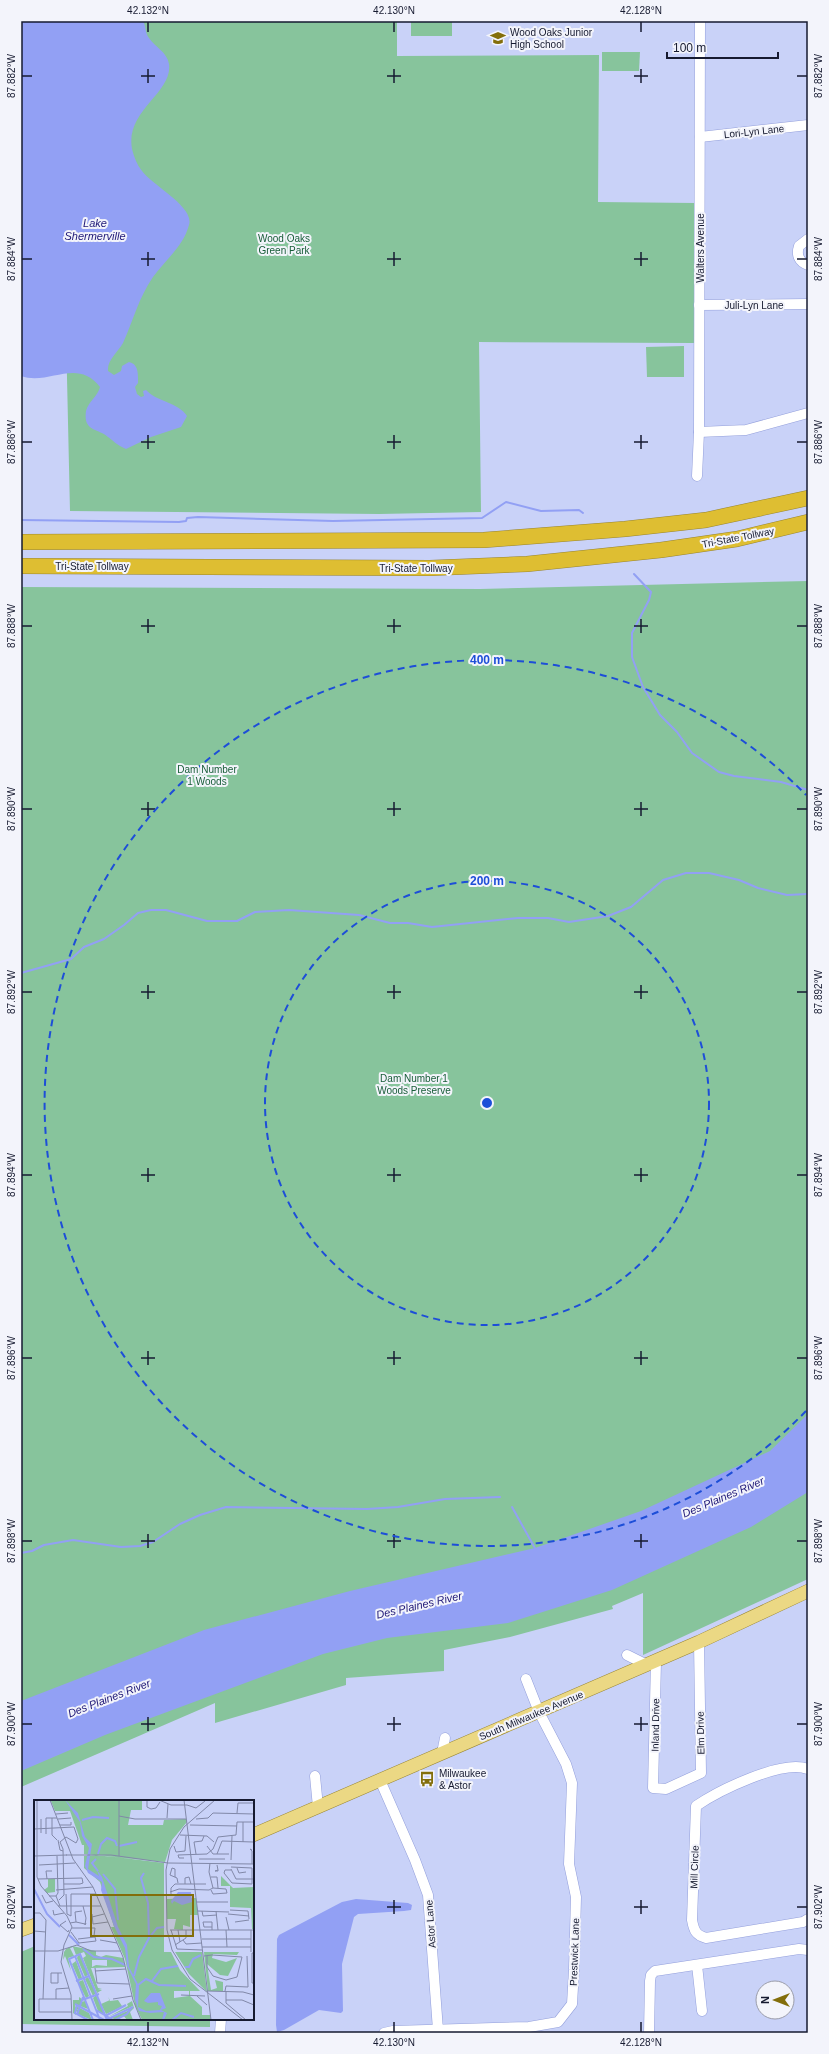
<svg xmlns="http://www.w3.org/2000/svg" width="829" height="2054" viewBox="0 0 829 2054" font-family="Helvetica,sans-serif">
<rect width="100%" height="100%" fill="#c9d2f8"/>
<g fill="#87c49c">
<path d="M59,21h338v35l202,-1 -1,147 97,1v140l-216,-1 2,170 -102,2 -309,-3z"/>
<rect x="411" y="21" width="41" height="15"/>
<path d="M602,52h38l-1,19h-37z"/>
<path d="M684,346v31h-37l-1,-30z"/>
<path d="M808,581v998l-165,76v-62l-31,13 1,3 -103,28 -66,13v21l-98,7v7l-131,38v-20l-194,84v-1200l459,2z"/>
<path d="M35,1946v73h175v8l-189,-3v-72z"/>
</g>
<g fill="#92a0f4">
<path d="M21,21h122c3,5 2,12 6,17 6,9 18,14 20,26 4,29 -44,46 -37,85 2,8 5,16 10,22 10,14 53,36 47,54 -6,22 -23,34 -36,52 -14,20 -20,44 -30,66 -5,9 -16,17 -15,28l6,4 7,-4 1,-5 7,-4c10,2 9,13 9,21l-3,4 2,7 4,3 3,-1 -1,-5 3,-1c11,12 32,12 41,26l-6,11 -30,10 -25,12c-9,-4 -10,-6 -18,-12 -10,-9 -25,-5 -22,-26 2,-9 12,-15 14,-24 -23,-30 -51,-1 -79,-11z"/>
<path d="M808,1414v78l-57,35 -139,63 -104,33 -121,15 -64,16 -218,81 -84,36v-70l183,-71 146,-39 185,-43 106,-37 129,-60z"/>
<path d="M356,1899l52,4 4,2 -1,5 -7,1 -46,3 -4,3 -12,47 1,47 -2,2 -22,-3 -35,20 -7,2 -1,-7 1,-86 2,-4 63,-33z"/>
</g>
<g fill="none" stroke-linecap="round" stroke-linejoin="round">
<g stroke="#92a0f4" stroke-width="2">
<path d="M21,520l158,2 7,-1 1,-3 11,-1 135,4 149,-3 24,-16 35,9 38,-1 4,3"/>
<path d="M634,574l17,18 -2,8 -17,33v24l11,30 17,28 17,17 15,21 27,19 15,4 47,6 27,8"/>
<path d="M21,973l50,-14 13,-12 20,-8 20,-14 14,-12 13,-3h15l41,11h30l18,-9 34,-2 70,5 31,8h18l24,4 86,-9h30l21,4 39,-6 23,-9 32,-27 23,-7h23l30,7 19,8 29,7 21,-1"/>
<path d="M512,1507l24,43"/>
<path d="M21,1553l11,-2 12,-6 29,-5 48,7 19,-1 13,-4 27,-18 20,-9 26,-8 141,2 31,-2 47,-8 55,-2"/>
</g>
<g stroke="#939fdb" stroke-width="11">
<g id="minor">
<path d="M700,137l108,-12"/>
<path d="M808,239l-9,7c-3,9 0,16 9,19"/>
<path d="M699,305l109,-1"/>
<path d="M699,432l47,-2 62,-17"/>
<path d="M697,476l2,-44 1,-411"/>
<path d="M627,1655l20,10"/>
<path d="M656,1661l-3,127 13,1 35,-16 -2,-131"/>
<path d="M442,1753l3,-15"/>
<path d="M808,1769c-26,-10 -90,22 -112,37l-4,114c2,11 4,15 14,18l97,-16 5,-3"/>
<path d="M315,1776l3,31"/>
<path d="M380,1780l35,80 13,35 10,135"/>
<path d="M697,1965l5,46"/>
<path d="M220,2033l1,-14"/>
<path d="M384,2033l9,-2 136,-4 29,-5 14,-18 2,-34 2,-73 -7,-33 3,-81 -6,-19 -27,-52 -13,-33"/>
<path d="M649,2033l1,-52 1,-6 4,-4 144,-22 9,1"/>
</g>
</g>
<g stroke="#988531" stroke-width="14">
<g id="major">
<path d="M253,1835l446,-193 109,-51"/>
<path d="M21,1930l14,-5"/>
</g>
</g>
<g stroke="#988531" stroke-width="16">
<g id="highway">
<path d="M21,542l463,-2 141,-11 81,-9 102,-22"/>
<path d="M21,566l409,2 97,-4 134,-14 76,-11 71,-17"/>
</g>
</g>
<use href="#minor" stroke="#fff" stroke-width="10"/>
<use href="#major" stroke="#ebd884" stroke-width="13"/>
<use href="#highway" stroke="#debe32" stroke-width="15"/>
</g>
<path fill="none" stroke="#161a30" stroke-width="1.5" d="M148,22v10M394,22v10M641,22v10M148,69v14M394,69v14M641,69v14M22,76h10M141,76h14M387,76h14M634,76h14M797,76h10M148,252v14M394,252v14M641,252v14M22,259h10M141,259h14M387,259h14M634,259h14M797,259h10M148,435v14M394,435v14M641,435v14M22,442h10M141,442h14M387,442h14M634,442h14M797,442h10M148,619v14M394,619v14M641,619v14M22,626h10M141,626h14M387,626h14M634,626h14M797,626h10M148,802v14M394,802v14M641,802v14M22,809h10M141,809h14M387,809h14M634,809h14M797,809h10M148,985v14M394,985v14M641,985v14M22,992h10M141,992h14M387,992h14M634,992h14M797,992h10M148,1168v14M394,1168v14M641,1168v14M22,1175h10M141,1175h14M387,1175h14M634,1175h14M797,1175h10M148,1351v14M394,1351v14M641,1351v14M22,1358h10M141,1358h14M387,1358h14M634,1358h14M797,1358h10M148,1534v14M394,1534v14M641,1534v14M22,1541h10M141,1541h14M387,1541h14M634,1541h14M797,1541h10M148,1717v14M394,1717v14M641,1717v14M22,1724h10M141,1724h14M387,1724h14M634,1724h14M797,1724h10M394,1900v14M641,1900v14M22,1907h10M387,1907h14M634,1907h14M797,1907h10M148,2022v10M394,2022v10M641,2022v10"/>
<g fill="none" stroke="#1d4ed8" stroke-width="2" stroke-dasharray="7 5">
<circle cx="487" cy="1103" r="222"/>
<path d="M806 1411A443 443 0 1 1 806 795"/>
</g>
<defs>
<g id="school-bare" transform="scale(1.2)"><path d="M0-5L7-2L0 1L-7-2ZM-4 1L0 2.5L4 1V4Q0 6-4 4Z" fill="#836e0b" stroke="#f3f4fb" stroke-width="2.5" paint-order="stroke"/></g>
<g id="bus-bare" transform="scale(1.2)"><path d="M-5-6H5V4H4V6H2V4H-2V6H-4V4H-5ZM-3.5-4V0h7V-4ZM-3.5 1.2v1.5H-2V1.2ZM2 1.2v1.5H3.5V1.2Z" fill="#836e0b" stroke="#f3f4fb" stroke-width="2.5" paint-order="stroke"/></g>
</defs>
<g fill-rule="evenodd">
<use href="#school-bare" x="498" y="38"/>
<use href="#bus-bare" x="427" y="1779"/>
</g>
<g text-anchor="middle" stroke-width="4" stroke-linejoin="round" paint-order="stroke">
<g font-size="10" fill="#161a30" stroke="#f3f4fb" text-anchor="start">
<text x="510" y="36">Wood Oaks Junior<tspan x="510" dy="12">High School</tspan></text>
<text x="439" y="1777">Milwaukee<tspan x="439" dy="12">&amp; Astor</tspan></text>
</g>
<g font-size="10" fill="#161a30" stroke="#f3f4fb">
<text transform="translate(754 131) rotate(-6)" y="4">Lori-Lyn Lane</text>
<text transform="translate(700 248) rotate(-90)" y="4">Walters Avenue</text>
<text x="754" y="309">Juli-Lyn Lane</text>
<text transform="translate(738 537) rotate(-11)" y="4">Tri-State Tollway</text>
<text x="92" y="570">Tri-State Tollway</text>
<text x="416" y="572">Tri-State Tollway</text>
<text transform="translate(531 1715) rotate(-23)" y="4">South Milwaukee Avenue</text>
<text transform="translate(655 1725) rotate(-89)" y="4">Inland Drive</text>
<text transform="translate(700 1733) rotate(-91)" y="4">Elm Drive</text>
<text transform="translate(694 1867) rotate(-88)" y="4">Mill Circle</text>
<text transform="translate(430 1924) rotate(-94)" y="4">Astor Lane</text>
<text transform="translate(574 1952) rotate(-88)" y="4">Prestwick Lane</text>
</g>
<g font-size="10" fill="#185d38" stroke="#f3f4fb">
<text x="284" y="242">Wood Oaks<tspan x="284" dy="12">Green Park</tspan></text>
<text x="207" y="773">Dam Number<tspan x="207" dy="12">1 Woods</tspan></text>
<text x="414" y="1082">Dam Number 1<tspan x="414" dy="12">Woods Preserve</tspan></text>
</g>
<g font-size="11" font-style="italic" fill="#1f1877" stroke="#f3f4fb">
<text x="95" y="227">Lake<tspan x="95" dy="13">Shermerville</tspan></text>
<text transform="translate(723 1497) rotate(-23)" y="4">Des Plaines River</text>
<text transform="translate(419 1605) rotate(-13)" y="4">Des Plaines River</text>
<text transform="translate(109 1698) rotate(-21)" y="4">Des Plaines River</text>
</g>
</g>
<g transform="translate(34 1800)">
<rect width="220" height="220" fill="#c9d2f8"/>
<path d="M108,0v10h-11l-3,15h35l1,-5 22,-1 1,3 -15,18 -7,22 -81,-8v-9h-2l-12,-34h-15l-4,-10zM65,55l65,8v89h7l9,18 20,21h-10v5l12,11v8h8l1,5h-69l-7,-15 -10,-46 -14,-32h3l-14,-45 -16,-14v-12zM140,191h15v5l-15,2zM187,76l12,12 21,-1v42h-2l-1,-21 -21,-1v-21h-9zM14,79h7v13l-8,1 -3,-3 4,-3zM162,98l2,17h-8v12l-7,-2v5l-9,-1 2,-10h-9v-20zM38,146l24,5v4l5,2 5,-2 17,3 2,9 -34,1 7,20 4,1h-4l4,1 -5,3 -14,-35 3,-2 -2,-4 -8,3 -3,-8 -3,1 4,8 -6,2 3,13 -6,-15 -2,4 1,-8 2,-3zM58,160h15v6l-11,-1 -4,2zM141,152h27l5,40 -18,-18zM170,152h35l-2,3 -24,-1 -1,4 14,4 11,-4 -9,18 -8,-1 -13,-11 4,26 6,-2 -2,-8 8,2v9h-15zM44,155h3l8,19 -4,3 -8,-19zM42,161l6,17 -3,2 -7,-16zM54,177l8,16 -3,3 -8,-17zM49,180l6,16 -3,2 -8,-16zM62,195l8,17 -1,2 -5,-3 -5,-13zM45,197l3,2 -1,3 4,-1 3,8 -13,-5 1,11 -3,-2v-13h6zM74,197l2,4 8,-1 4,6 4,-1 -20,9 -5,-10 9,-4zM98,201l2,7 -4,4 3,8h-6l-4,-5 -5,5 -7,-2 19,-8 3,-4 -25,11 20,-11 -1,-2zM42,206l13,7 3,7 -15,-6v-3l-2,2v-3l4,-1h-4z" fill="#87c49c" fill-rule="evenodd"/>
<path d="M31,0l13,13 7,24 7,7 -4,25 11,7 -2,-6 5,7 16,50 9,18 2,22 10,19 -1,21 8,4 14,-1 2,-4 -4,-1v-3l-10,1 -4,-2 7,-8h9l6,15 -5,2 6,3 -3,7h-2l2,-8 -14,1 -11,-2 -4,-11 1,-16 -9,-18 -2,-18 -11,-22 -13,-36 1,-8 -14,-9 -3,-7 4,-18 -7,-12 -2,-14zM144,92h13l1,10 -10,3 -8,-4 -2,3 -1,-3z" fill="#92a0f4"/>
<path fill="none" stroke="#92a0f4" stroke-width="2" d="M48,20l11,-3 16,1M85,46l18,-4M64,54l3,-10 6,-6 8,3 2,5M62,59l-4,4 6,8M110,73l-3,5 7,25 1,35M69,74l12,15 3,31M0,89l13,25 13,13M35,135l10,10M49,149l11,8 18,2 13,6M41,156l25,64M151,167h4l4,-8 8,-4M100,176l5,-19 10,-19 8,-10 7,-1M42,181l13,-5M118,181l9,-12 17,-3M104,185l8,-6 13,6 27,1M48,200l17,-6M41,204l29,16M43,205l-2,8 13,7M62,210l17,10M43,215l6,-18M71,216l21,-11M59,220l-24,-61 11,-5 27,66M72,220l27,-13M81,220l12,-6 5,-7M138,220l9,-7 13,4"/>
<path fill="none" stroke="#8188a8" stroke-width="1" d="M3,0v77l4,9 26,30 5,11 -8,18 -3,17 10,33 1,25M16,0l23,59 20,28 30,70 10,43 8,20M113,0v7l4,2 5,-1 4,-6M125,0l12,5h16l9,3 9,-7M150,0l27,220M181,0l-31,27 -14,22 -4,21 1,60 5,20 18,29 53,41M203,13l1,-10h16M22,14l12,-1M220,14v31M85,16l16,3h51M18,18v17l5,5M133,18l1,-14M24,19l13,-1M162,19l12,-1 5,-5 41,1M26,25h11v-3M156,25l47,1M0,29l40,-2 4,12 -2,4M7,33v-14M12,34v-16h11M146,35l27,1 7,6M24,40l2,10 3,1M209,42v-20M140,46l2,6 9,-1 1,-15M173,46l6,8h16M218,50l-2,-1 2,2v13M162,54l-2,-12 8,-1 2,-5M183,54l5,-13 31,1M32,55h45l57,8 86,1M0,56l33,-1M85,56v-56M150,58h-5l-1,-3 29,-1 6,-5 5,-12 18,-2 1,-13h16M165,59h26M197,60l1,-24M176,63l-1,9 4,16M5,65l36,-2M183,65l1,5 -3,1h3v-1M203,68l2,5 7,-1M197,69l5,10h17M197,70h-6l-1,3 8,10 20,1v-16l-21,-1M141,77v-8l-3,-1 -2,7 7,3 1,5M177,77h6l1,11M4,79l44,-1 1,5 -3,1h-16M13,79l-1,-8h6M151,84v-6l4,-1 2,7M22,90l37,-3M136,92l9,-3 30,1 4,-2 13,1 1,4 -14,1 -2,-4M32,94l1,20 4,2v-22M37,94h25M8,95l4,8 7,-2M15,96h7l4,10M22,96l2,-3 -1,-37M137,96v-8l4,-4h31M25,100l5,-5 -1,-46 -3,-7 6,-5 10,6M163,102h31M24,106h43M49,106l3,12 -1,7 1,-2M19,110l1,5 10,-2M196,110l18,1 1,8M164,111l31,1M168,111l1,5 14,-1M182,111l2,19M0,113h6l6,7 -3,79M58,114l1,10 15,-2M194,114l21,2M58,117l12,-3M192,117l3,13M32,121l-6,4 8,7 1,-2M42,122l-1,-10 7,-1M201,122l14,-2M36,123l6,-1 9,2M38,128h23l-1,8M136,130h31M137,130l6,19 25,1M144,130l2,12M167,130h53M178,130v-8h-9l1,5h8M192,130l1,17M217,130v22M0,131l12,1M37,132l8,11 17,-2 -1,-4 -17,2M168,139h49M66,140l17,3M149,140l3,4 16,-1M141,145l11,-7v-8M168,147h49M0,151h24l19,-6 14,6h30M220,153h-2v30h2M170,156l8,-1 30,2 -5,20 -11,3 -13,-4 -6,-9v-11M61,168l2,15 32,1M61,171l31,-2M24,173v10h-7v-10h11M173,191l36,1 11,3M191,191l1,-5 22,1 -1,-31M192,192v11l20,17M147,195l24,1M163,196l10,9M22,199v-10l13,-1M37,199h-32v13h33M79,199l19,-3M192,200h16l12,5"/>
<path fill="#836e0b" fill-opacity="0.15" stroke="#836e0b" stroke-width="2" d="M57,95h102v41h-102z"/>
<rect width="220" height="220" fill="none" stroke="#161a30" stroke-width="2"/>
</g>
<circle cx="487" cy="1103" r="6" fill="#1d4ed8" stroke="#f3f4fb" stroke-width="2"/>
<g font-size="12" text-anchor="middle" font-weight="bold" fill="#1d4ed8" stroke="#f3f4fb" stroke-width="4" stroke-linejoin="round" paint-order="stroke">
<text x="487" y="664">400 m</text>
<text x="487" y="885">200 m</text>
</g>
<rect width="829" height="2054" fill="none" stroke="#f3f4fb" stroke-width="44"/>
<g transform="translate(775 2000) rotate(270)"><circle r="19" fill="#f3f4fb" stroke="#9b9daa"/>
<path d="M0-3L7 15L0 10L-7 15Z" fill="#836e0b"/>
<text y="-6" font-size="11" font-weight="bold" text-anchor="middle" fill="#161a30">N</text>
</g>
<path d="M667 52v6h111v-6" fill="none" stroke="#161a30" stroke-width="2"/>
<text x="673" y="52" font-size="12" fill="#161a30" stroke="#f3f4fb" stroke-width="3" paint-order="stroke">100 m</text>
<rect x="22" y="22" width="785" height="2010" fill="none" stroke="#161a30" stroke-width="1.5"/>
<g font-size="10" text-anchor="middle" fill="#161a30">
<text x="148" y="14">42.132°N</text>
<text x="394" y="14">42.130°N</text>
<text x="641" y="14">42.128°N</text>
<text transform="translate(818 76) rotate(-90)" y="4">87.882°W</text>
<text transform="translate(11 76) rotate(-90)" y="4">87.882°W</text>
<text transform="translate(818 259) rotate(-90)" y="4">87.884°W</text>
<text transform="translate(11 259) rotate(-90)" y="4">87.884°W</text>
<text transform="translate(818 442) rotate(-90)" y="4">87.886°W</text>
<text transform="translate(11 442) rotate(-90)" y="4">87.886°W</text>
<text transform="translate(818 626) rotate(-90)" y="4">87.888°W</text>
<text transform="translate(11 626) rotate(-90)" y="4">87.888°W</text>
<text transform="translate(818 809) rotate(-90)" y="4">87.890°W</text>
<text transform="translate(11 809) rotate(-90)" y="4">87.890°W</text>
<text transform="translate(818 992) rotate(-90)" y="4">87.892°W</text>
<text transform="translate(11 992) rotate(-90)" y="4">87.892°W</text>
<text transform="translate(11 1175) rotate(-90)" y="4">87.894°W</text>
<text transform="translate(818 1175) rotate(-90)" y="4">87.894°W</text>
<text transform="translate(818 1358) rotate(-90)" y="4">87.896°W</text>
<text transform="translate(11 1358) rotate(-90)" y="4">87.896°W</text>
<text transform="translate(818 1541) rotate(-90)" y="4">87.898°W</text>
<text transform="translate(11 1541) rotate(-90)" y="4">87.898°W</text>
<text transform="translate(11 1724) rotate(-90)" y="4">87.900°W</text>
<text transform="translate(818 1724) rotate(-90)" y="4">87.900°W</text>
<text transform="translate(818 1907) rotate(-90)" y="4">87.902°W</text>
<text transform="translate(11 1907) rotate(-90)" y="4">87.902°W</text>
<text x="148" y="2046">42.132°N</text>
<text x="394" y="2046">42.130°N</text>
<text x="641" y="2046">42.128°N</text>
</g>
</svg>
